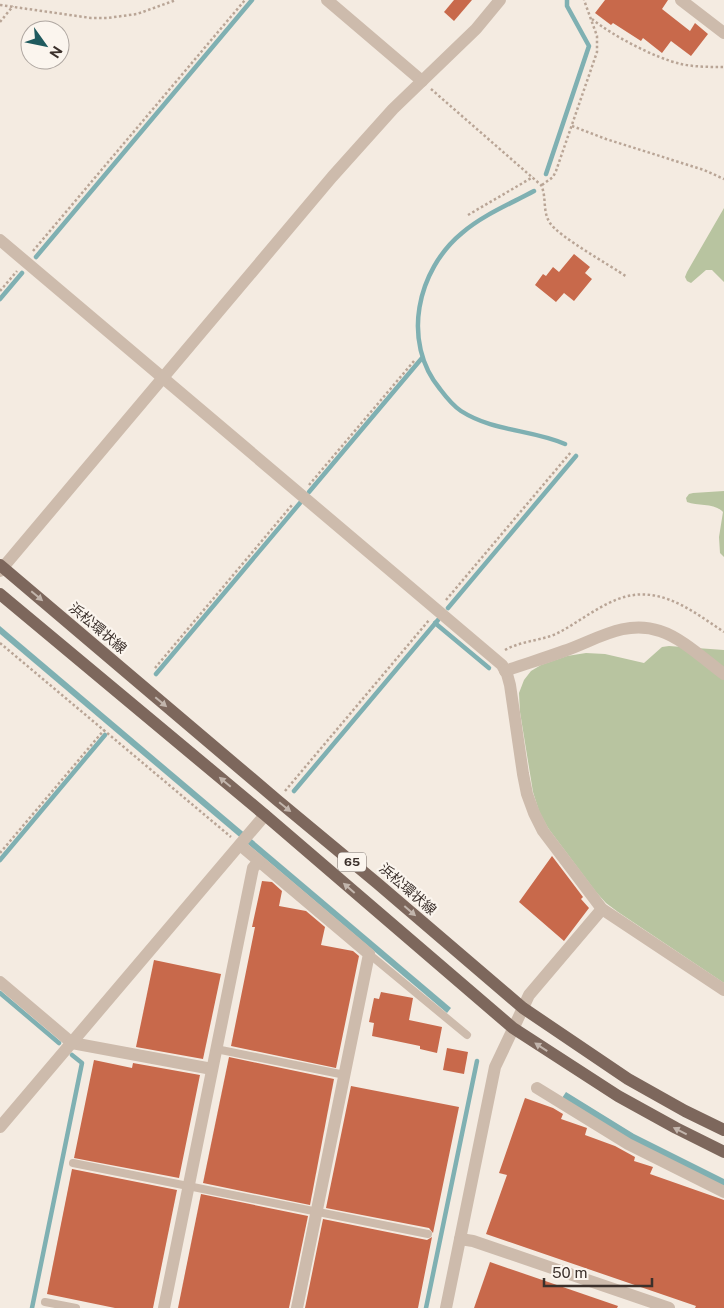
<svg xmlns="http://www.w3.org/2000/svg" width="724" height="1308" viewBox="0 0 724 1308" font-family="'Public Sans','Noto Sans JP',sans-serif">
<rect width="100%" height="100%" fill="#f4ebe1"/>
<g fill="#b8c4a0">
<path d="M724,208v74l-12,-12h-6l-15,13 -4,-2 -2,-4 2,-5z"/>
<path d="M724,491v66l-4,-4 -1,-16 4,-25c-8,-9 -25,-6 -36,-10l-1,-4 3,-4 4,-1z"/>
<path d="M669,646l55,4v333l-106,-71 -12,-9 -10,-11 -48,-64 -9,-17 -6,-19 -13,-80 -1,-19 5,-13 7,-9 10,-6 26,-9 19,-3 19,1 39,9 18,-16z"/>
</g>
<g fill="#7fb0b2">
<path d="M0,626l451,382 -4,5 -447,-379z"/>
<path d="M566,1092l68,42 90,45v8l-93,-47 -69,-42z"/>
</g>
<g fill="none" stroke-linecap="round" stroke-linejoin="round">
<g stroke="#7fb0b2" stroke-width="4.5">
<path d="M546,174l43,-128 -22,-40v-6"/>
<path d="M534,191c-24,13 -51,24 -72,42 -45,37 -61,109 -22,156 6,8 12,16 21,22 33,21 69,18 104,33"/>
<path d="M36,257l216,-257"/>
<path d="M0,299l22,-26"/>
<path d="M309,492l113,-134"/>
<path d="M448,608l128,-152"/>
<path d="M435,623l54,45"/>
<path d="M156,674l144,-171"/>
<path d="M294,791l144,-171"/>
<path d="M0,860l105,-125"/>
<path d="M0,993l59,50"/>
<path d="M32,1308l50,-245 -10,-8"/>
<path d="M426,1308l51,-247"/>
</g>
</g>
<g fill="#c8694b">
<path d="M454,0h18l-18,21 -10,-9z"/>
<path d="M605,0h63l-6,9 28,22 5,-8 13,11 -17,22 -20,-15 -9,12 -19,-15 -2,3 -28,-18 -2,2 -16,-12z"/>
<path d="M574,254l16,13 -5,6 7,6 -18,22 -10,-8 -8,9 -21,-17 8,-11 3,2 7,-9 6,5z"/>
<path d="M552,856l31,41 -2,2 8,9 -25,33 -45,-39z"/>
<path d="M262,881l10,1 10,9 -3,15 27,5 19,16 -4,18 32,6 6,5 -23,112 -105,-22 24,-119h-3z"/>
<path d="M154,960l67,14 -18,85 -67,-12z"/>
<path d="M381,992l32,6 -4,22 33,7 -5,26 -17,-4v-3l-48,-10 2,-13 -5,-1 5,-24 5,1z"/>
<path d="M447,1048l21,4 -4,22 -21,-4z"/>
<path d="M229,1057l105,22 -24,126 -107,-22z"/>
<path d="M94,1060l38,8 1,-5 67,12 -21,103 -105,-20z"/>
<path d="M351,1086l108,21 -26,126 -4,-5 -103,-20z"/>
<path d="M525,1098l28,10 10,6 -2,5 26,9 -2,7 30,11 20,11 -1,4 19,6 -3,7 74,26v108h-29l1,-2 -210,-72 21,-59 -8,-2z"/>
<path d="M72,1169l105,21 -24,118h-38l-68,-14z"/>
<path d="M201,1194l107,22 -19,92h-111z"/>
<path d="M323,1219l104,21 5,-3 -14,71h-113z"/>
<path d="M490,1262l128,44 -1,2h-143z"/>
</g>
<g fill="none" stroke-linecap="round" stroke-linejoin="round">
<g stroke="#b9a596" stroke-width="2.5" stroke-dasharray="2.5 2.5" stroke-linecap="butt">
<path d="M0,5l91,13h16l30,-4 39,-14"/>
<path d="M592,19c21,17 63,39 89,45 14,3 29,3 43,3"/>
<path d="M0,22l13,-16"/>
<path d="M431,89l110,96c6,12 1,26 9,38 9,14 60,42 77,54"/>
<path d="M572,126l34,13 98,31 20,9"/>
<path d="M542,185l11,-8 3,-6 41,-119v-16l-13,-36"/>
<path d="M468,215l65,-38"/>
<path d="M33,251l212,-251"/>
<path d="M0,291l17,-20"/>
<path d="M309,485l105,-124"/>
<path d="M446,600l125,-148"/>
<path d="M0,643l231,194"/>
<path d="M505,650c16,-9 34,-9 51,-16 18,-9 34,-22 53,-31 45,-23 79,5 115,29"/>
<path d="M155,668l137,-163"/>
<path d="M285,791l145,-172"/>
<path d="M0,853l104,-123"/>
</g>
<g stroke="#cdbbac" stroke-width="8">
<path d="M369,954l98,81"/>
<path d="M216,1049l129,26"/>
<path d="M73,1163l355,71"/>
<path d="M45,1302l31,6"/>
</g>
<g stroke="#cdbbac" stroke-width="12">
<path d="M327,0l95,81"/>
<path d="M681,0l43,33"/>
<path d="M0,240l502,425 5,9 3,11 13,89 4,20 7,19 9,18 59,78 122,81"/>
<path d="M505,671c20,-7 40,-13 59,-20 32,-11 61,-32 96,-20 22,7 45,29 64,43"/>
<path d="M240,845l129,109 -72,354"/>
<path d="M0,982l72,61 140,26"/>
<path d="M523,1008l6,-13 73,-86"/>
<path d="M537,1088l91,56 96,48"/>
<path d="M0,1127l265,-312"/>
<path d="M460,1239l13,2 196,67"/>
<path d="M164,1308l89,-440 6,-7"/>
</g>
<g stroke="#cdbbac" stroke-width="12">
<path d="M0,571l332,-394 61,-68 83,-80 24,-29"/>
<path d="M446,1308l49,-241 28,-59"/>
</g>
<g stroke="#7d675c" stroke-width="12">
<path d="M0,565l277,235 100,83 146,125 105,71 57,32 39,19"/>
<path d="M0,594l265,221 248,213 105,68 58,32 48,24"/>
</g>
</g>
<defs><path id="oneway-solid" d="M-6-.8H1V-3.2L6.5 0L1 3.2V.8H-6Z" transform="scale(1.25)"/></defs>
<g fill="#c2b5ac">
<use href="#oneway-solid" transform="translate(37 596) rotate(40)"/>
<use href="#oneway-solid" transform="translate(161 702) rotate(40)"/>
<use href="#oneway-solid" transform="translate(225 782) rotate(-140)"/>
<use href="#oneway-solid" transform="translate(285 807) rotate(39)"/>
<use href="#oneway-solid" transform="translate(349 888) rotate(-139)"/>
<use href="#oneway-solid" transform="translate(410 911) rotate(41)"/>
<use href="#oneway-solid" transform="translate(541 1047) rotate(-147)"/>
<use href="#oneway-solid" transform="translate(680 1131) rotate(-153)"/>
</g>
<g text-anchor="middle" stroke-width="4.5" stroke-linejoin="round" paint-order="stroke">
<rect fill="#fbf5ee" stroke="#756b66" stroke-width="1" x="338" y="852.5" width="28" height="19" rx="4"/>
<g font-size="12" font-weight="bold" fill="#3b302b">
<text x="352" y="866">65</text>
</g>
<g font-size="14" fill="#3b302b" stroke="#fbf5ee">
<text transform="translate(98 628) rotate(40)" y="5">浜松環状線</text>
<text transform="translate(408 889) rotate(41)" y="5">浜松環状線</text>
</g>
</g>
<g transform="translate(45 45) rotate(123)"><circle r="24" fill="#fbf5ee" stroke="#aea6a0"/>
<path d="M0-4L9 19L0 12L-9 19Z" fill="#1f5a5e"/>
<text y="-8" font-size="14" font-weight="bold" text-anchor="middle" fill="#3b302b">N</text>
</g>
<path d="M544 1278v8h108v-8" fill="none" stroke="#3b302b" stroke-width="2.5"/>
<text x="552" y="1278" font-size="15" fill="#3b302b" stroke="#fbf5ee" stroke-width="4" paint-order="stroke">50 m</text>
</svg>
